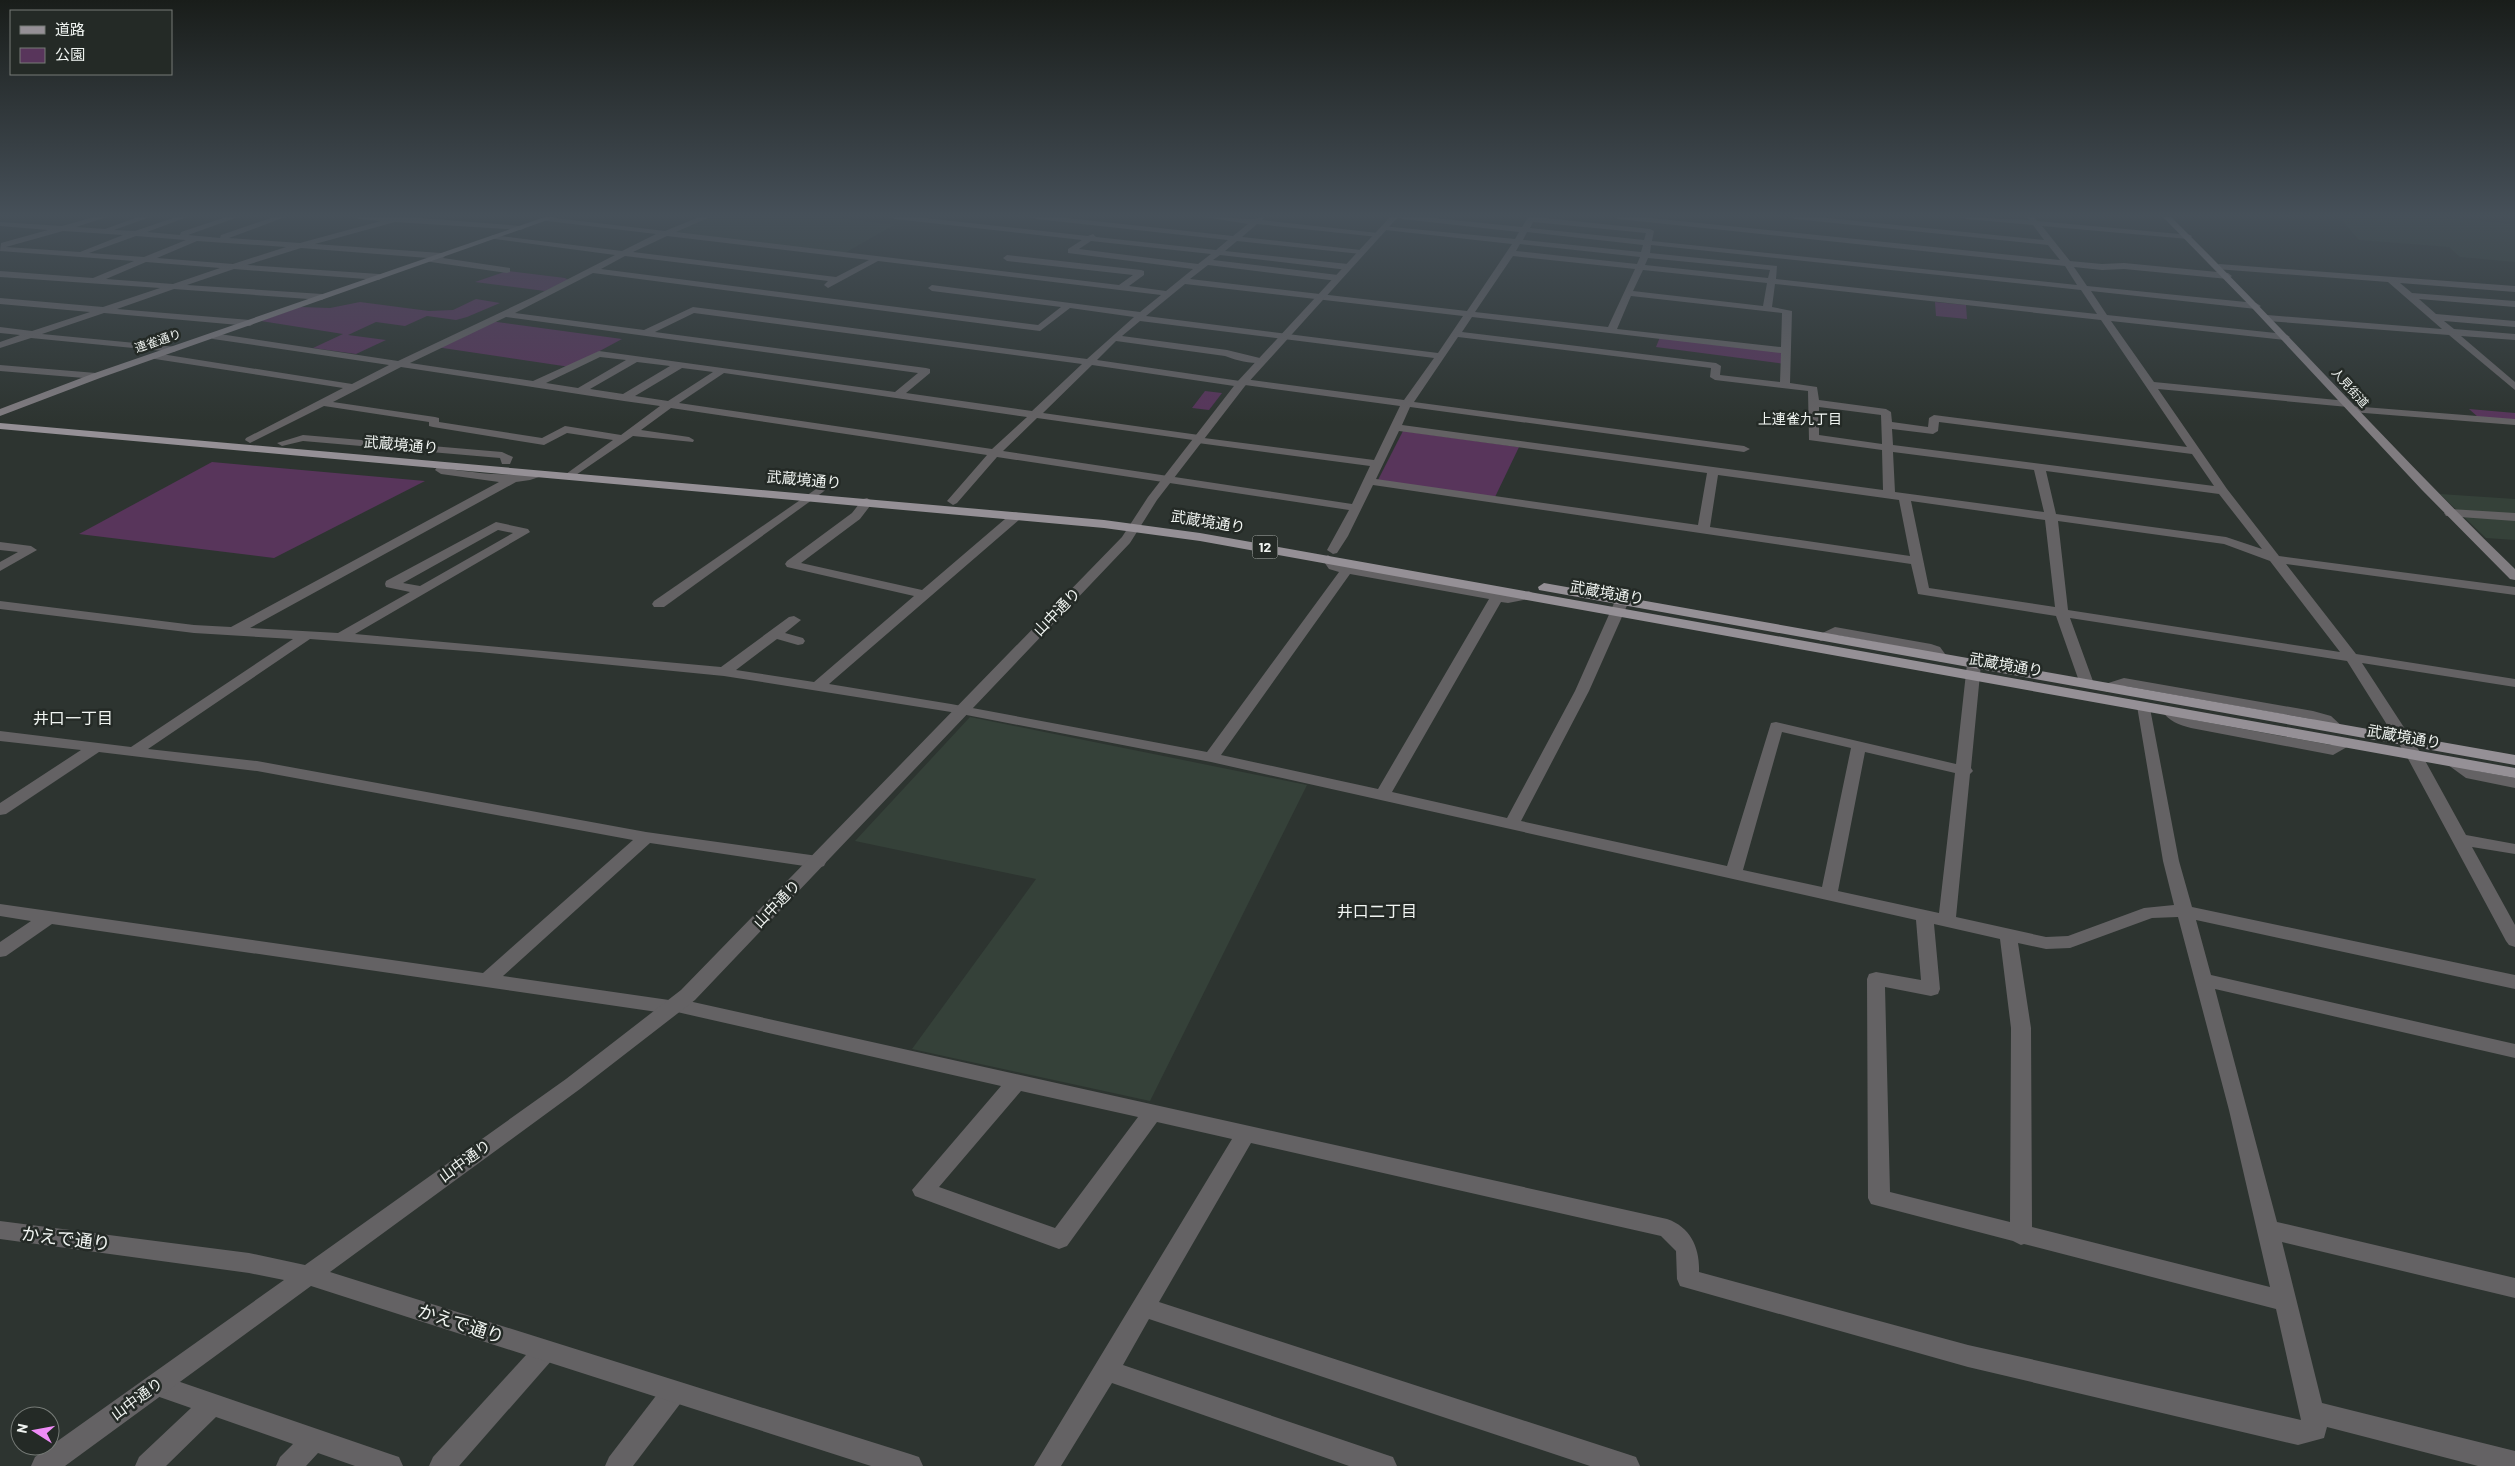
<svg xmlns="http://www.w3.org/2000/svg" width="2515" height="1466" viewBox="0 0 2515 1466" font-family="Barlow,'Noto Sans JP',sans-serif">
<rect width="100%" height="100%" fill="#2d3430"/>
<g fill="#354139">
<path d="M708,217h126l60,8 -51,29 -174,-22z"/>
<path d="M2339,217h97l79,7v38l-55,-5 -11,-10 -90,-7z"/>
<path d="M2440,494l75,5v41l-29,-2z"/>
<path d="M970,717l337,68 -157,316 -238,-52 124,-170 -181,-38z"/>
</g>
<g fill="#58355b">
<path d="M507,271l58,7 3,2 -23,11 -70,-9z"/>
<path d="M476,299l24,4 -33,14 -11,3 -29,-4 -22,10 -29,-4 -28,13 38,5 -30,14 -43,-6 30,-14 -82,-13 39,-14 30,1 30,-6 69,9 24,-1z"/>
<path d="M1935,302l31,3 1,14 -31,-3z"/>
<path d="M490,321l132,18 -52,28 -134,-20z"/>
<path d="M1660,337l127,14 -2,13 -129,-17z"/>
<path d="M1205,391l17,2 -13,17 -17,-2z"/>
<path d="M2469,409l46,4v7l-37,-3z"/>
<path d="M1403,431l116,16 -24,50 -117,-17z"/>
<path d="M212,462l213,19 -151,77 -195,-24z"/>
</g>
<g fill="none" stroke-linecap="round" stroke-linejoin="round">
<g fill="#646264" fill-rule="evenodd">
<path d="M94,217h13l-31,10 29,2 33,-12h12l-36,13 21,1 41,-14h11l-40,15 33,3 1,-3 45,-15h12l-50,18 32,3 1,-3 53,-18h11l-56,21 71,5 81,-22 -22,-2 -4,-2h53l113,9 4,2 -4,2 -126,-8 -80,22 126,9 4,3 -2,2 67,10v4l-3,1 -76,-11 -3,-1v-3l-127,-10 -54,17 132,9 4,3 -4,3 -145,-11 -47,16 135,9 4,3 -4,3 -148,-11 -57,20 133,11 5,3 -5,3 -146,-13 -62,21 135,13 2,2 -5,3 -143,-14 -31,10v-6l20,-7 -20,-2v-6l32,4 58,-19 -90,-8v-6l103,9 57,-19 -160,-11v-6l93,7 41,-17 -134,-10 1,-8 47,-13 -48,-4v-4l62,4zM63,231l60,4 -43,17 -74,-5zM136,236l50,4 -42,17 -55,-4zM197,241l89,6 -53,17 -76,-6zM146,262l74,6 -47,16 -67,-5z"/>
<path d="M546,217l119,14 34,-14h11l-34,15 443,53 14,-10 -126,-14 -4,-3 4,-3 134,15 3,1v4l-15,11 37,5 27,-22 -125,-16v-4l14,-9 -187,-21 -4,-2h25l172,19 5,-2 3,3 120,13 12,-10 -192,-21 -4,-2h26l175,19 15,-12 -43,-7 48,2 12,-2 -3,3 116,13 4,2 -4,2 -121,-13 -15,13 119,13 4,2 -4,2 -124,-13 -12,10 123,13 4,3 -4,3 -128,-15 -7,5 125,15 4,3 -4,3 -130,-16 -18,14 277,32 45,-67 -127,-14 -4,-2 1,-2 133,13 4,-7 -117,-13 -4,-2h26l98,10 6,-10h8l114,12 4,2 -2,10 425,44 -12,-19 -447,-47 -4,-2h27l419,43 -12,-15 -253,-26 -4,-2h27l226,23 -11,-15 -67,-6 -4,-2 67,3 -3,-3h8l3,4 154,14 1,2 -4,2 -146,-13 28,35 32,3 22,-1 104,10 4,3 -4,3 -104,-10 -22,1 -28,-3 13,19 169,17 5,3 -5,3 -165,-18 16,24 178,19 5,3 -5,3 -174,-19 43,61 193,19 4,1v4l164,13v6l-163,-13 -4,-1v-4l-190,-18 69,100 52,67 236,31v8l-229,-31 70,90 159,25v8l-153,-24 60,92 44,80 49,9v10l-43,-7 43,78v22l-6,-2 -3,-4 -100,-186 -59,-94 -277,-43 24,66 -7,4 -7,-4 -24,-68 -138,-22 -7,-30 -538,-79 -25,51 -11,17 -4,1 -6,-4 22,-40 -352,-53 -40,46 -4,2 -6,-4 40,-46 -316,-47 -30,22 48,7 5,3 -1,2 -60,-6 -63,43 -4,-1v-4l47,-34 -46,-7 -23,12 -111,-18 -4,-1v-4l-105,-16 -74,37 -5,-3 1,-2 97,-50 -188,-29 -5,-3 5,-3 197,31 37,-19 -176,-26 -5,-3 5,-3 185,28 135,-64 82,-42 -120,-16 -4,-2 1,-2 130,16 34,-17 -109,-13 -4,-2zM1533,222l113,11 -2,7 -114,-12zM1527,232l116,13 -2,7 -118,-12zM667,236l202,24 -33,17 -203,-25zM1091,241l120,13 -13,10 -119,-15zM1520,244l120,13 -3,7 -121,-13zM1651,245l430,45 16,24 -321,-35 1,-13 -127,-13zM625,256l203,25 -4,4 4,3 50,-27 283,34 -21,17 -208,-27 -4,3 4,3 129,16 -23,18 -437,-56zM1513,256l122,13 -27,58 -133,-15zM1648,258l122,12 -2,8 -123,-13zM1643,270l124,13 -4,23 -130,-15zM593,273l447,58 30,-23 64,9 -47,42 -394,-52 -49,23 -129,-17zM1185,284l278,32 -25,37 -292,-37zM1775,284l326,36 86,127 -253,-32 -5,3 -1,9 -36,-5 -1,-10 -5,-3 -67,-9 -2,-13 -27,-4 2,-72 -20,-4zM1631,296l151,17 -1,34 -164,-18zM694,313l388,51 -50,47 -126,-18 24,-20v-4l-4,-1 -271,-36zM506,317l412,56 -23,19 -296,-41 -66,30 -123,-18zM1472,317l309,36 -1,29 -60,-7 1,-9 -5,-3 -254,-31zM1140,321l294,37 -30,42 -160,-21 -4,2 -143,-21 19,-19 109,15c10,4 34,11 43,4l-41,-10 -105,-14zM1458,337l253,31 -1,9 5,3 93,11 1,49 73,10 1,40 -481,-65 8,-18 334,45 6,-3 -6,-3 -330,-44zM600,357l26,3 -48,28 -32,-5zM637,362l33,4 -47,28 -33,-5zM1092,365l149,22 4,-2 155,21 -26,54 -170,-22 -5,-3 -156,-22zM401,367l223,34 36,5 -39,29 -56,-9 -23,12 -103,-16v-4l-4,-1 -102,-15zM682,368l31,4 -45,29 -33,-5zM724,373l303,44 -35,32 -313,-46zM1819,407l62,8 1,29 -63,-9zM1037,418l156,22 5,3 172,23 -18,38 -349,-53zM1939,422l253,32 22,32 -321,-41 -1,-16 41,5 5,-3zM1399,431l308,42 -9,52 -322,-46zM1893,452l141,18 10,42 -149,-20zM2046,471l173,23 43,55 -36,-12 -170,-23zM1718,475l181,25 11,56 -200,-29zM1911,501l134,19 10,87 -126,-19zM2058,521l166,23 46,17 70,91 -272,-42z"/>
<path d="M2219,264l296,22v6l-115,-9 12,10 103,8v6l-96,-8 17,15 79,7v6l-71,-6 10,8 61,5v6l-54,-4 54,46v8l-66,-55 -182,-14 -5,-3 5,-3 175,14 -54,-47 -172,-13 -1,-2z"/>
<path d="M0,365l96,8 5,3 -5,3 -96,-8z"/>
<path d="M303,435l199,17 11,5 -3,7h-8l-2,-6 -197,-17 -21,5 -5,-3z"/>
<path d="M444,462l6,3 -2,4c32,4 62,9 94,2l6,3 -18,6 -14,2 -266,146 88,5 72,-41 -24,-5 -1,-3 1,-3 110,-59 32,7 2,3 -175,102 366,33 68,-50 5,-1 7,4 -16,13 18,5 2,3 -2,3 -5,1 -21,-6 -41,31 78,12 100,-86 -127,-29 -2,-3 2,-3 65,-48 11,-14 4,-1 6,4 -13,17 -59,44 121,27 90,-77 4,-1 6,4 -2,3 -191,165 122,20 256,48 132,-180 -10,-3 -7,-10 6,-4 13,10 167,30 21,-4 7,4 -2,3 -26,5 -7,-1 -109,190 115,26 68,-127 40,-90 7,-4 7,4 -40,90 -68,130 206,45 44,-143 5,-1 180,42 11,-100 7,-4 7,4 -10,104 2,3 -3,3 -14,143 90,20 22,-1 76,-28 30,-3 -11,-44 -26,-155 7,-4 5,1 30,158 13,46 323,68v14l-319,-69 15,55 304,69v14l-300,-69 62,233 238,56v20l-233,-56 40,161 193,48v15h-37l-151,-39 -3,11 -26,7 -330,-78 -288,-81 -3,-7 -1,-28 -15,-15 -410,-93 -92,159 468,152 9,3 4,9h-50l-441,-147 -26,46 261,89 9,3 4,9h-48l-237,-83 -51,83h-27l198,-327 -75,-17 -90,124 -8,3 -144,-53 -3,-6 89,-104 -324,-74 -6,2 -619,-90 -46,32 -6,1v-15l31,-21 -31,-5v-12l483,69 150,-133 -376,-69 -158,-19 -93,62 -6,1v-12l81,-53 -81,-9v-10l131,16 162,-108 -99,-6 -194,-24v-8l194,24 37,2 268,-145 -58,-8 -6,-4 5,-7zM498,530l15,3 -93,53 -17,-3zM1350,574l139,25 -111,190 -157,-34zM310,639l169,13 245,24 227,36 260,50 705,158 5,60 -45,-8 -7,2 -2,5 1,219 3,6 142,37 8,4 3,-1 252,65 25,111 -333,-75 -269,-73c1,-23 -8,-45 -32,-53l-992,-221 -6,2 -166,-24 147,-133 168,25 6,-2 2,-4 -2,-4 -6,-2 -172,-24 -389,-71 -109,-12zM1782,732l69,16 -29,139 -79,-17zM1865,752l90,21 -16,140 -101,-22zM2178,917l51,193 41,177 -238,-60 -1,-199 -13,-85 28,6 24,-1 82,-30zM1934,924l66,15 11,89 -1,194 -120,-30 -5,-205 46,9 7,-2 2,-5zM1021,1091l117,26 -83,111 -116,-41z"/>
<path d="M819,487l6,3 -2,2 -159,115h-10l-2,-3 2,-3z"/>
<path d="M2450,509l65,4v8l-69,-5 -2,-3z"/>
<path d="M0,542l31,4 6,4 -37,21v-9l18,-10 -18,-2z"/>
<path d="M1835,627l96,17 9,3 8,11 -7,4c-8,-2 -10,-9 -18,-11l-87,-16 -15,6 -7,-4z"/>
<path d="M2124,678l189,33 18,5 14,13 -7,4c-10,-2 -17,-11 -27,-14l-186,-33 -18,6 -7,-4 2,-3z"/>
<path d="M2169,707c9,2 15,10 25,13l137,25 15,-7 8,5 -21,12 -142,-27c-12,-3 -22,-7 -29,-17z"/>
<path d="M2452,757l25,14 38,7v10l-49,-10 -22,-16z"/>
<path d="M544,1341l8,3 4,8 -4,8 -93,106h-30l4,-9 103,-113z"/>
<path d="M157,1374l233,80 9,3 4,9h-48l-37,-13 -12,13h-30l4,-9 13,-13 -77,-27 -50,49h-31l4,-9 52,-49 -43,-15 -3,-8 3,-8z"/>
<path d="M674,1381l9,3 3,8 -3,8 -50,66h-28l4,-9 56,-73z"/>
</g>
<path fill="#646264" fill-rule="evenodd" d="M1390,217h8l-153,169 -88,114 -27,43 -435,457 -115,89 -250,183 580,182 9,3 4,9h-52l-560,-180 -246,180h-34l4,-9 249,-177 -35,-7 -249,-34v-18l249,32 56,12 261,-186 115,-89 441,-453 26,-40 89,-115z"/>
<g fill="#807c80" fill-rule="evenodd">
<path d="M545,217h11l-456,161 -100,38v-7l92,-35z"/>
<path d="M2163,217h8c117,115 226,238 344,352v11l-5,-1 -88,-89 -170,-182z"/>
</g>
<g fill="#959096" fill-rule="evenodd">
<path d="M0,423l1104,97 96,13 1315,235v10l-1315,-237 -96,-13 -1104,-99z"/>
<path d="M1544,583l971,172v10l-976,-175 -1,-3z"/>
</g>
</g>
<linearGradient id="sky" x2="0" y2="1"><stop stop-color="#191d1a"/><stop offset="0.51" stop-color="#465059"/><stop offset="1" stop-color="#465059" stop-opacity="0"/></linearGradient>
<rect width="2515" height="422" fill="url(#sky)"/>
<g text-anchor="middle" stroke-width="5" stroke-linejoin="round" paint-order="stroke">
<g font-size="12" fill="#f0f4f1" stroke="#242a26">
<text transform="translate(158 341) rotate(-19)" y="4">連雀通り</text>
<text transform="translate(2350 388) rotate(48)" y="4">人見街道</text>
</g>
<g font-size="14" fill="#f0f4f1" stroke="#242a26">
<text x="1800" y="424">上連雀九丁目</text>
</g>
<rect fill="#242a26" stroke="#b3b7b4" stroke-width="1" x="1252.5" y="535.5" width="25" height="23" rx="4"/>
<g font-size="14" font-weight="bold" fill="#f0f4f1">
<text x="1265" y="552">12</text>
</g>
<g font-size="15" fill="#f0f4f1" stroke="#242a26">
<text transform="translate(401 445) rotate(5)" y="5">武蔵境通り</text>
<text transform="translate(804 480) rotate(5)" y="5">武蔵境通り</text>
<text transform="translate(1208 522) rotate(9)" y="5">武蔵境通り</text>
<text transform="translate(1607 593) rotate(10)" y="5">武蔵境通り</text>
<text transform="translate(1057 612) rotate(-46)" y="5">山中通り</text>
<text transform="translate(2006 665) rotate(10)" y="5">武蔵境通り</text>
<text transform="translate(2404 737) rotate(10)" y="5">武蔵境通り</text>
<text transform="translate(777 904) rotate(-46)" y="5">山中通り</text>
<text transform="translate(465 1161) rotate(-36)" y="5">山中通り</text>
<text transform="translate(137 1399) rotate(-36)" y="5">山中通り</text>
</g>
<g font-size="16" fill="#f0f4f1" stroke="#242a26">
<text x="73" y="724">井口一丁目</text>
<text x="1377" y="917">井口二丁目</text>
</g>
<g font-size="18" fill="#f0f4f1" stroke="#242a26">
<text transform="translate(66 1239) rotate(7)" y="6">かえで通り</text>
<text transform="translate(461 1324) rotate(18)" y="6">かえで通り</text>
</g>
</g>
<rect x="10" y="10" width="162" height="65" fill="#242a26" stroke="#767b77"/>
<rect x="20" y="26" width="25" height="8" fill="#959096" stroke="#767b77"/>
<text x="55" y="35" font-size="15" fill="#f0f4f1">道路</text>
<rect x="20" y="48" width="25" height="15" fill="#58355b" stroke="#767b77"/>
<text x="55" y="60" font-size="15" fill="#f0f4f1">公園</text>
<g transform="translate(35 1431) rotate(281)"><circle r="24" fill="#242a26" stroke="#767b77"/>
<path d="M0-4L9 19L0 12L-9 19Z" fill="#ef8bf7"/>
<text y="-8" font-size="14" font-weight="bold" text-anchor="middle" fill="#f0f4f1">N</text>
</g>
</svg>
